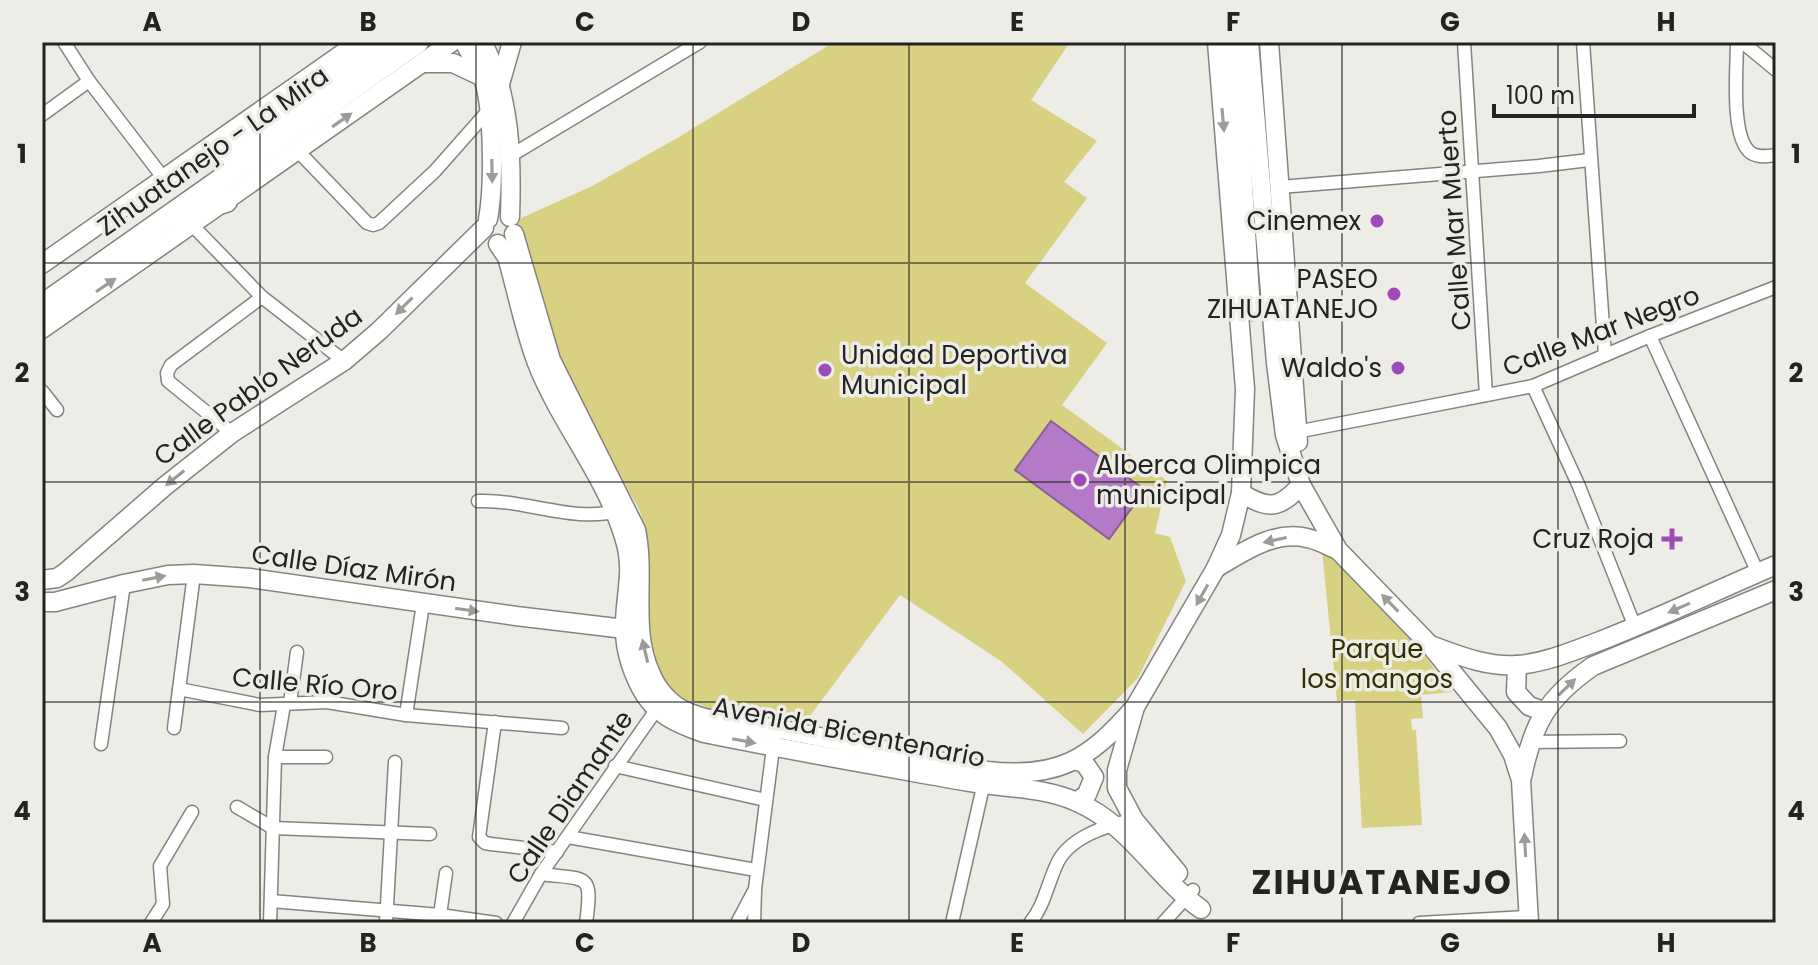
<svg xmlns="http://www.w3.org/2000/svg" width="1818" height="965" viewBox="0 0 1818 965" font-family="Poppins,sans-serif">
<rect width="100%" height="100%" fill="#edece7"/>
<g fill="#d8d182">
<path d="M834,42h236l-39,58 66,41 -33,41 23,16 -62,85 82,60 -45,62 105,76 -12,52 15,4 16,44 -48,97 -55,56 -82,-73 -101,-66 -96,129 -91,-15 -28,-10 -21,-16 -9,-14 -6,-30 -1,-98 -8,-30 -49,-85 -35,-77 -22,-82 -17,-47 75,-34 87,-49z"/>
<path d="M1322,550c53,36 92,92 130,142l-31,3 2,23 -12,1 1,11h4l6,95 -60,3 -7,-128 -18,1z"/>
</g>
<path fill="#b47ac8" stroke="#886096" stroke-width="2" d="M1051,421l94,69 -36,49 -94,-69z"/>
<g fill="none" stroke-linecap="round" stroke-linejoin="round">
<g stroke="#84847f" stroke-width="15">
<g id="street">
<path d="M64,42l25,39 76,99"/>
<path d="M1464,42l22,353"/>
<path d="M1583,42l22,313"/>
<path d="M1737,42c0,25 -7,96 14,111 8,5 17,3 25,2"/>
<path d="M1742,42l34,28"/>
<path d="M42,115l47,-34"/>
<path d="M298,151l69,72 6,2 6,-2 56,-52 53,-60"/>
<path d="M510,156l190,-114"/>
<path d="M1280,187l259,-21 50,-6"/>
<path d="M193,226l69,71 82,64"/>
<path d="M1650,336l108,237"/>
<path d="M1533,386l45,98 57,143"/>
<path d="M42,391l15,19"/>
<path d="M232,433l-64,-52 -1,-8 4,-8 91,-68"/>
<path d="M1291,433l242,-47 117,-50 126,-49"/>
<path d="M478,501c48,-2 96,23 143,9"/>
<path d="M179,689l81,16 67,-3 79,13 156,13"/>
<path d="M290,703l7,-51"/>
<path d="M406,715l17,-111"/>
<path d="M495,722l-16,115 6,6 6,1 66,8"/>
<path d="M174,728l20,-154"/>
<path d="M1529,742l91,-1"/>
<path d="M101,744l23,-160"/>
<path d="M275,757h51"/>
<path d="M615,766l150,34"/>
<path d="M237,807l36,21 157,6"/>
<path d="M568,837l188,33"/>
<path d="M541,874c47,6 52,-2 45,49"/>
<path d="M271,901l169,14 56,8"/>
<path d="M440,915l6,-42"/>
<path d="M151,923l12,-19 -3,-38 32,-54"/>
<path d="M270,923l5,-166 9,-52"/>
<path d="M386,923l9,-161"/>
<path d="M513,923l28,-49 120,-171"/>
<path d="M737,923l18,-34 19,-149"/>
<path d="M754,923l1,-33"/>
<path d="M952,923l33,-145"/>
<path d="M1030,923c14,-17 17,-37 26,-57 11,-28 50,-41 78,-46"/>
<path d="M1163,923l30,-33"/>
<path d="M1419,923l109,-6"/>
</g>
</g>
<g stroke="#84847f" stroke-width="21">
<g id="secondary">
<path d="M464,42c6,11 13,22 18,33 12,30 12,112 6,144"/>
<path d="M482,42c29,52 30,118 28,175"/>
<path d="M1234,42l17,269"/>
<path d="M1249,42l27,321 9,72 16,50 37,65 92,95 68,83 15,27 8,25 8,143"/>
<path d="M1269,42l29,400"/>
<path d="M422,63h31l30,14"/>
<path d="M500,84l12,-42"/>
<path d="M514,234l37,126 85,170c10,47 -6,101 15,144 6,15 18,29 32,36 29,14 64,14 95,19 70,13 139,28 209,42 71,8 102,-11 148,-64"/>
<path d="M498,244l9,13c10,34 17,72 30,106 24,62 72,116 89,181 8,29 -2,57 -1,85 0,20 7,42 16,59 13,26 37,36 63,45 88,18 176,33 265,49 35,6 75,5 108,20 53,23 79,75 124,107"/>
<path d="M42,264l317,-222"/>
<path d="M42,329l410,-287"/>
<path d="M1241,493c27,17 39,16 60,-8"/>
<path d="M1216,568c27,-16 58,-38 91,-30 11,2 21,8 31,12"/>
<path d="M42,580l15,-2 9,-6 99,-86 67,-53 112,-72 35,-30 105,-103"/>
<path d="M42,602h13l69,-18 44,-9 26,-1 56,4 266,38 109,13"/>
<path d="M1433,646c27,10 54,21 84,19 28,-2 56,-14 83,-24 59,-23 117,-51 176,-76"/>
<path d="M1517,665l-1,27 13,14 14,5"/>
<path d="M1076,760l9,4 9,13 -7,17 -10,8"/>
<path d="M1522,777c11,-54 25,-79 71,-111l183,-76"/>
<path d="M1178,873l-44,-53 -17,-32v-18l18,-63 81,-139 15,-33 10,-42 4,-104 -28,-347"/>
</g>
</g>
<g stroke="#84847f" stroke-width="25">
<g id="highway">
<path d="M230,155l154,-113"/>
<path d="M180,214l46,-13"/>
<path d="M42,306l375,-264"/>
</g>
</g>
<use href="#street" stroke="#fff" stroke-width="12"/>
<use href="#secondary" stroke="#fff" stroke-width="18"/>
<use href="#highway" stroke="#fff" stroke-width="22"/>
</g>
<defs><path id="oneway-solid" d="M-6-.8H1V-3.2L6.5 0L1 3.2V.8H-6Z" transform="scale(2)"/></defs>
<g fill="#9c9c9b">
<use href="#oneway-solid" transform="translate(342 120) rotate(-35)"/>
<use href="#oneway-solid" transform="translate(1223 120) rotate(85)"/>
<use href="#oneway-solid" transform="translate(492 171) rotate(89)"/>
<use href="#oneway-solid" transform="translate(106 285) rotate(-34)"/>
<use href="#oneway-solid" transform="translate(404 306) rotate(135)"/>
<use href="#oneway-solid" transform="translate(175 478) rotate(141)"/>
<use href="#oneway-solid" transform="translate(1275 540) rotate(168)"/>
<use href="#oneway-solid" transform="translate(154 578) rotate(-11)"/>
<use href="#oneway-solid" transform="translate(1202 595) rotate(119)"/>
<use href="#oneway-solid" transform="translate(1390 603) rotate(-134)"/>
<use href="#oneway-solid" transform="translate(1679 608) rotate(156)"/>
<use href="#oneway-solid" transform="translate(467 610) rotate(8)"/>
<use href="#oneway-solid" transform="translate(645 651) rotate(-103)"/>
<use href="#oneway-solid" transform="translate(1567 687) rotate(-44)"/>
<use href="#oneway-solid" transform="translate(744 741) rotate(11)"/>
<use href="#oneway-solid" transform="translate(1525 845) rotate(-93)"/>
</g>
<path fill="none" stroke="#232321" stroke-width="2" stroke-opacity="0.55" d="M260,42v881M476,42v881M693,42v881M909,42v881M1125,42v881M1342,42v881M1558,42v881M42,263h1734M42,482h1734M42,702h1734"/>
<g fill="#9e4ab9" stroke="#edece7" stroke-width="3">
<circle cx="1377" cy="221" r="8"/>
<circle cx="1394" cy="294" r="8"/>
<circle cx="1398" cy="368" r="8"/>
<circle cx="825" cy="370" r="8"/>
<circle cx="1080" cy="480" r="8"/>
<path d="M1668 527h8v8h8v8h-8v8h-8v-8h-8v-8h8z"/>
</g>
<g text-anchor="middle" stroke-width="7" stroke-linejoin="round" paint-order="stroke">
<g font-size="26" fill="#232321" stroke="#edece7">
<text transform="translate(213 151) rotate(-35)" y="9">Zihuatanejo - La Mira</text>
<text transform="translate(1454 220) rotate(-94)" y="9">Calle Mar Muerto</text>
<text transform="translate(1601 331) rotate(-21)" y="9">Calle Mar Negro</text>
<text transform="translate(258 386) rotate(-36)" y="9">Calle Pablo Neruda</text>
<text transform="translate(354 568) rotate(8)" y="9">Calle Díaz Mirón</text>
<text transform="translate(315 684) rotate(5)" y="9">Calle Río Oro</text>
<text transform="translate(849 732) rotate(11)" y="9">Avenida Bicentenario</text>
<text transform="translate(570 797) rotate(-56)" y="9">Calle Diamante</text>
</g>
<g font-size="26" fill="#232321" stroke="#edece7" text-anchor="end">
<text x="1361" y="230">Cinemex</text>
<text x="1378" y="288">PASEO<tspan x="1378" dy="30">ZIHUATANEJO</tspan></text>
<text x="841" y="364" text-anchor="start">Unidad Deportiva<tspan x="841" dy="30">Municipal</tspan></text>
<text x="1382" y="377">Waldo's</text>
<text x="1096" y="474" text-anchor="start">Alberca Olimpica<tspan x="1096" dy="30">municipal</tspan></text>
<text x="1654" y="548">Cruz Roja</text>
</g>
<g font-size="26" fill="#332f00" stroke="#edece7">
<text x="1377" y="658">Parque<tspan x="1377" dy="30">los mangos</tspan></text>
</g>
<g font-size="34" font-weight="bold" letter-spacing="2" fill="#232321" stroke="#edece7">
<text x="1382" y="894">ZIHUATANEJO</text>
</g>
</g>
<rect width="1818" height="965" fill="none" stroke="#edece7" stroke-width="88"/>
<path d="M1494 104v12h200v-12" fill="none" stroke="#232321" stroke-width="4"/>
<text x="1506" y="104" font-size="24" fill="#232321" stroke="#edece7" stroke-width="6" paint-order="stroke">100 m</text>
<rect x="44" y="44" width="1730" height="877" fill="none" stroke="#232321" stroke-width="3"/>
<g font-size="26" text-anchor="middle" font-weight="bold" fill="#232321">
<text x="152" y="31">A</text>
<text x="368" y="31">B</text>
<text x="585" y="31">C</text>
<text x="801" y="31">D</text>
<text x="1017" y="31">E</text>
<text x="1233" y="31">F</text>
<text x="1450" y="31">G</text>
<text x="1666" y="31">H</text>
<text x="22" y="163">1</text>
<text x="1796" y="163">1</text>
<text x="22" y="382">2</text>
<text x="1796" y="382">2</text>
<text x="22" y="601">3</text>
<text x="1796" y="601">3</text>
<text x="22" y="820">4</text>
<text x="1796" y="820">4</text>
<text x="152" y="952">A</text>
<text x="368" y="952">B</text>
<text x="585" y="952">C</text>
<text x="801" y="952">D</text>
<text x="1017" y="952">E</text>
<text x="1233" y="952">F</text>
<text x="1450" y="952">G</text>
<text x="1666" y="952">H</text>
</g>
</svg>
